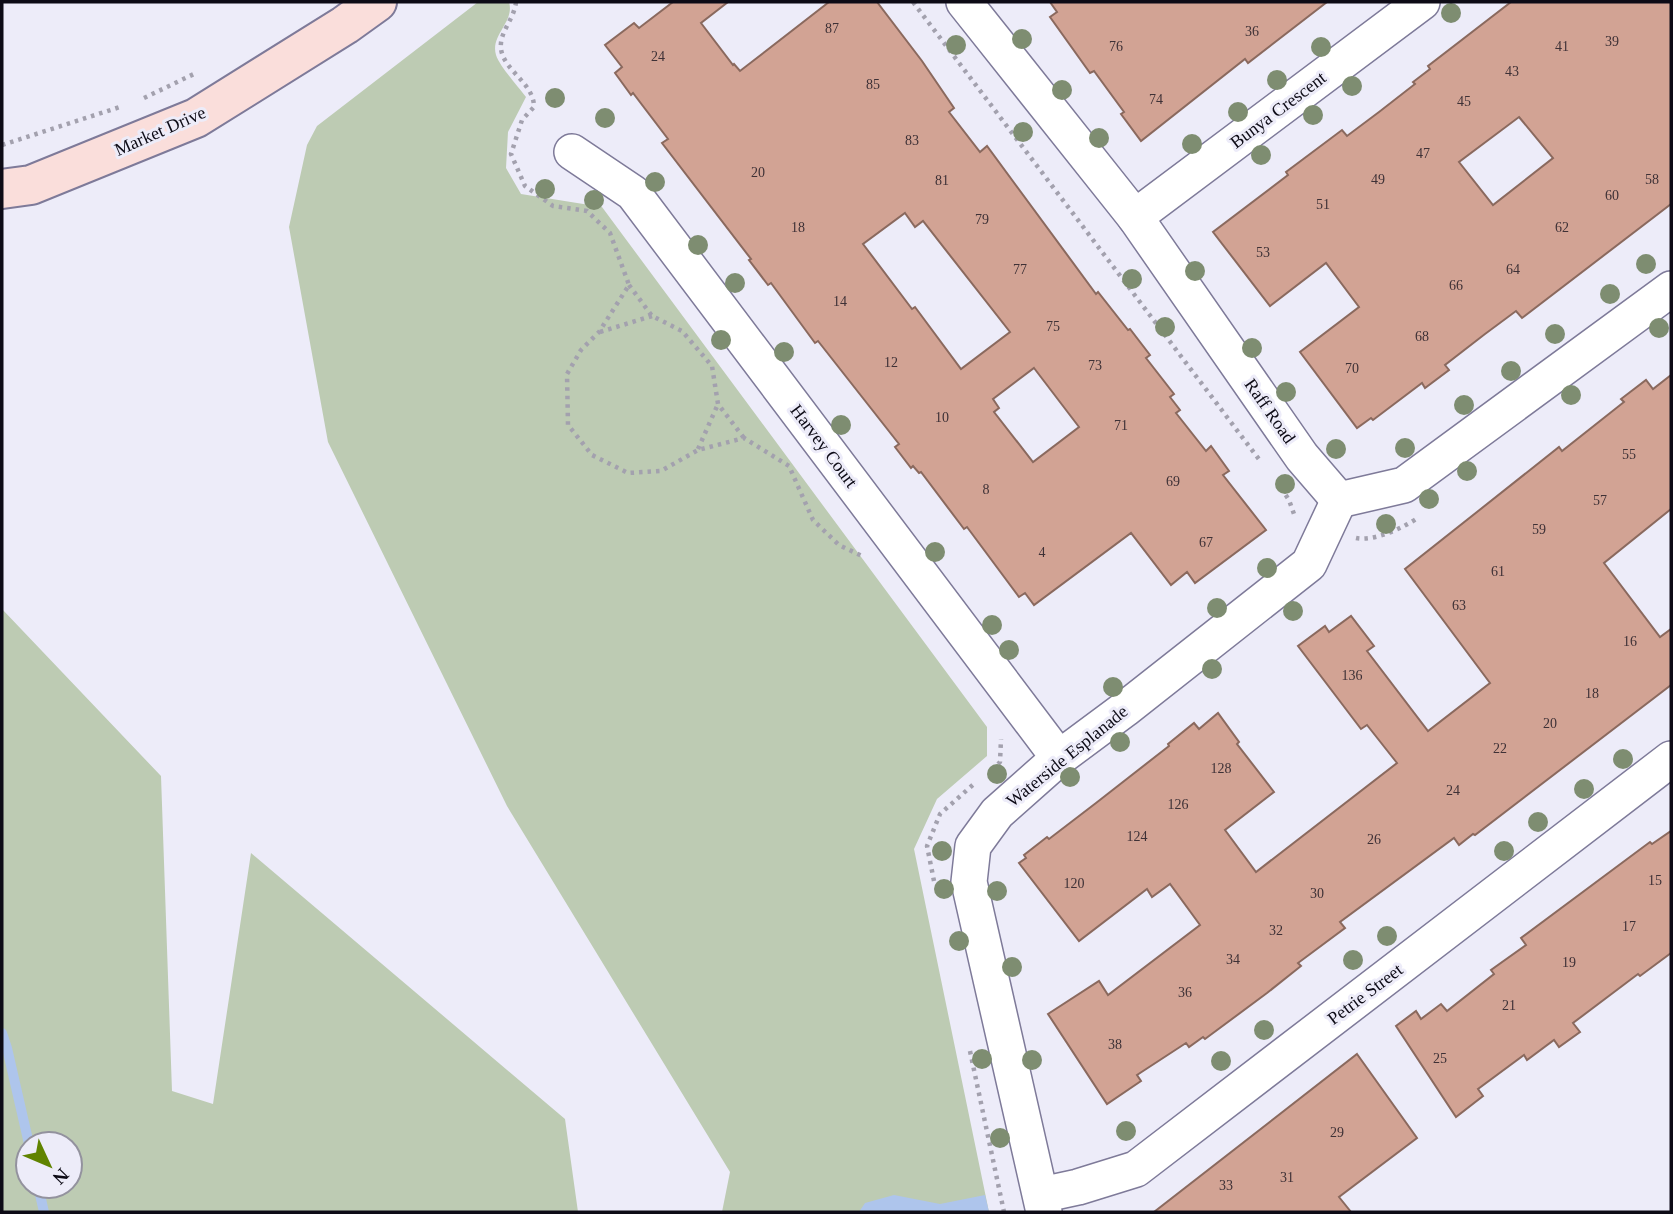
<svg xmlns="http://www.w3.org/2000/svg" width="1673" height="1214" viewBox="0 0 1673 1214" font-family="'Times New Roman',serif">
<rect width="100%" height="100%" fill="#edecf9"/>
<g fill="#bdcbb3" fill-rule="evenodd">
<path d="M478,2h31c6,20 -19,33 -13,53 4,12 22,31 30,42l-18,35 -2,36 15,26 81,13 385,520v29l-50,43 -23,50 75,363h-267l8,-40 -223,-366 -179,-364 -39,-215 18,-82 10,-19z"/>
<path d="M2,609l159,167 11,315 41,13 38,-251 314,266 13,93h-576zM28,1144h42v42h-42z"/>
</g>
<path fill="#aec5ec" d="M894,1195l46,9 45,-9 4,17h-130l6,-9z"/>
<g fill="none" stroke-linecap="round" stroke-linejoin="round">
<g stroke="#aec5ec" stroke-width="10">
<path d="M2,1033l5,15 22,96"/>
<path d="M38,1186l6,26"/>
</g>
</g>
<g fill="#d2a394" stroke="#8a695e" stroke-width="2" fill-rule="evenodd">
<path d="M673,2h55l-27,21 32,42 1,-1 6,7 89,-69h48l45,59 32,47 -5,4 31,40 7,-6 109,148 2,-2 30,38 2,-1 20,26 -4,3 28,36 -4,3 10,13 -4,3 30,38 5,-5 18,25 -6,4 43,55 -71,53 -8,-11 -16,13 -40,-52 -97,72 -9,-12 -6,4 -52,-70 -3,2 -43,-57 -2,1 -6,-7 -2,2 -16,-21 4,-3 -81,-103 -3,2 -44,-60 -3,2 -19,-25 2,-1 -89,-116 6,-4 -35,-46 -2,2 -16,-22 7,-6 -17,-22 29,-22 5,5zM905,213l10,14 8,-6 87,111 -49,37 -46,-62 -3,2 -49,-65zM1034,368l45,59 -46,35 -39,-50 5,-4 -6,-9z"/>
<path d="M1050,2h277l-79,61 -3,-4 -104,82 -20,-27 3,-2 -30,-41 -4,2 -40,-56 7,-5z"/>
<path d="M1511,2h160v202l-149,114 -6,-7 -31,23 -40,31 4,5 -24,18 -3,-5 -49,37 -2,-2 -14,10 -57,-76 59,-45 -33,-44 -56,43 -57,-74 75,-57 -2,-3 56,-42 5,6 32,-24 36,-28 -2,-2 17,-13 -2,-3zM1519,117l34,41 -60,47 -34,-43z"/>
<path d="M1671,375v134l-67,54 56,74 11,-8v56l-196,150 -2,-1 -14,11 -5,-7 -114,84 5,6 -47,35 3,3 -34,27 -62,46 -2,-2 -14,10 -3,-4 -49,32 4,6 -34,23 -59,-90 51,-33 9,14 92,-70 -30,-41 -18,13 -5,-8 -68,52 -60,-78 7,-5 -2,-3 23,-18 2,2 47,-36 73,-57 -1,-2 26,-21 5,6 19,-16 21,29 -2,2 37,48 -49,38 31,42 141,-109 -30,-38 -6,4 -63,-83 27,-20 4,6 22,-16 23,30 -7,5 61,80 62,-48 -85,-114 154,-122 3,4 62,-49 -3,-3 25,-19 7,9z"/>
<path d="M1671,831v122l-31,23 -2,-2 -65,49 7,9 -21,15 -5,-7 -27,20 -3,-5 -46,34 5,7 -27,21 -60,-91 20,-15 5,8 20,-15 6,7 47,-37 -3,-4 35,-25 -5,-7 129,-96 2,2z"/>
<path d="M1357,1054l60,84 -78,59 12,15h-197z"/>
</g>
<g fill="none" stroke-linecap="round" stroke-linejoin="round">
<g stroke="#7e7a99" stroke-width="38">
<g id="street">
<path d="M964,2l171,215 167,240 37,43 65,-15 267,-196"/>
<path d="M572,152l61,41 426,565"/>
<path d="M1135,217l287,-215"/>
<path d="M1041,1195l37,-8 58,-18 535,-410"/>
<path d="M1044,1212l-75,-330 4,-36 24,-33 62,-55 66,-49 184,-145 30,-64"/>
</g>
</g>
<g stroke="#7e7a99" stroke-width="42">
<path id="secondary" d="M2,189l29,-4 165,-67 149,-93 32,-23"/>
</g>
<g stroke="#a3a1ae" stroke-width="4.5" stroke-dasharray="3.5 5" stroke-linecap="butt">
<path d="M516,2c-2,18 -17,30 -15,47 3,22 33,34 33,58l-12,13 -11,34 14,32 28,20 34,5 23,22 19,52 -30,47 -18,18 -14,24 1,51 24,30 36,18 33,-2 37,-21 46,-12 45,28 24,54 26,25 25,12"/>
<path d="M913,2l348,460"/>
<path d="M144,98l52,-25"/>
<path d="M2,145l121,-39"/>
<path d="M629,285l23,31 30,15 30,35 6,38 26,34"/>
<path d="M600,332l52,-16"/>
<path d="M698,449l20,-45"/>
<path d="M1281,488l8,12 5,14"/>
<path d="M1356,538c18,4 49,-11 63,-21"/>
<path d="M998,764l2,-2 1,-23"/>
<path d="M934,881l-7,-35 13,-32 35,-31"/>
<path d="M970,1051l34,161"/>
</g>
<use href="#street" stroke="#fff" stroke-width="35"/>
<use href="#secondary" stroke="#fadedb" stroke-width="38"/>
</g>
<g fill="#7e8d71">
<circle cx="1451" cy="13" r="10"/>
<circle cx="1022" cy="39" r="10"/>
<circle cx="956" cy="45" r="10"/>
<circle cx="1321" cy="47" r="10"/>
<circle cx="1277" cy="80" r="10"/>
<circle cx="1352" cy="86" r="10"/>
<circle cx="1062" cy="90" r="10"/>
<circle cx="555" cy="98" r="10"/>
<circle cx="1238" cy="112" r="10"/>
<circle cx="1313" cy="115" r="10"/>
<circle cx="605" cy="118" r="10"/>
<circle cx="1023" cy="132" r="10"/>
<circle cx="1099" cy="138" r="10"/>
<circle cx="1192" cy="144" r="10"/>
<circle cx="1261" cy="155" r="10"/>
<circle cx="655" cy="182" r="10"/>
<circle cx="545" cy="189" r="10"/>
<circle cx="594" cy="200" r="10"/>
<circle cx="698" cy="245" r="10"/>
<circle cx="1646" cy="264" r="10"/>
<circle cx="1195" cy="271" r="10"/>
<circle cx="1132" cy="279" r="10"/>
<circle cx="735" cy="283" r="10"/>
<circle cx="1610" cy="294" r="10"/>
<circle cx="1165" cy="327" r="10"/>
<circle cx="1659" cy="328" r="10"/>
<circle cx="1555" cy="334" r="10"/>
<circle cx="721" cy="340" r="10"/>
<circle cx="1252" cy="348" r="10"/>
<circle cx="784" cy="352" r="10"/>
<circle cx="1511" cy="371" r="10"/>
<circle cx="1286" cy="392" r="10"/>
<circle cx="1571" cy="395" r="10"/>
<circle cx="1464" cy="405" r="10"/>
<circle cx="841" cy="425" r="10"/>
<circle cx="1405" cy="448" r="10"/>
<circle cx="1336" cy="449" r="10"/>
<circle cx="1467" cy="471" r="10"/>
<circle cx="1285" cy="484" r="10"/>
<circle cx="1429" cy="499" r="10"/>
<circle cx="1386" cy="524" r="10"/>
<circle cx="935" cy="552" r="10"/>
<circle cx="1267" cy="568" r="10"/>
<circle cx="1217" cy="608" r="10"/>
<circle cx="1293" cy="611" r="10"/>
<circle cx="992" cy="625" r="10"/>
<circle cx="1009" cy="650" r="10"/>
<circle cx="1212" cy="669" r="10"/>
<circle cx="1113" cy="687" r="10"/>
<circle cx="1120" cy="742" r="10"/>
<circle cx="1623" cy="759" r="10"/>
<circle cx="997" cy="774" r="10"/>
<circle cx="1070" cy="777" r="10"/>
<circle cx="1584" cy="789" r="10"/>
<circle cx="1538" cy="822" r="10"/>
<circle cx="942" cy="851" r="10"/>
<circle cx="1504" cy="851" r="10"/>
<circle cx="944" cy="889" r="10"/>
<circle cx="997" cy="891" r="10"/>
<circle cx="1387" cy="936" r="10"/>
<circle cx="959" cy="941" r="10"/>
<circle cx="1353" cy="960" r="10"/>
<circle cx="1012" cy="967" r="10"/>
<circle cx="1264" cy="1030" r="10"/>
<circle cx="982" cy="1059" r="10"/>
<circle cx="1032" cy="1060" r="10"/>
<circle cx="1221" cy="1061" r="10"/>
<circle cx="1126" cy="1131" r="10"/>
<circle cx="1000" cy="1138" r="10"/>
</g>
<g text-anchor="middle" stroke-width="6" stroke-linejoin="round" paint-order="stroke">
<g font-size="14" fill="#3e3136">
<text x="832" y="33">87</text>
<text x="1252" y="36">36</text>
<text x="1612" y="46">39</text>
<text x="1116" y="51">76</text>
<text x="1562" y="51">41</text>
<text x="658" y="61">24</text>
<text x="1512" y="76">43</text>
<text x="873" y="89">85</text>
<text x="1156" y="104">74</text>
<text x="1464" y="106">45</text>
<text x="912" y="145">83</text>
<text x="1423" y="158">47</text>
<text x="758" y="177">20</text>
<text x="1378" y="184">49</text>
<text x="1652" y="184">58</text>
<text x="942" y="185">81</text>
<text x="1612" y="200">60</text>
<text x="1323" y="209">51</text>
<text x="982" y="224">79</text>
<text x="798" y="232">18</text>
<text x="1562" y="232">62</text>
<text x="1263" y="257">53</text>
<text x="1020" y="274">77</text>
<text x="1513" y="274">64</text>
<text x="1456" y="290">66</text>
<text x="840" y="306">14</text>
<text x="1053" y="331">75</text>
<text x="1422" y="341">68</text>
<text x="891" y="367">12</text>
<text x="1095" y="370">73</text>
<text x="1352" y="373">70</text>
<text x="942" y="422">10</text>
<text x="1121" y="430">71</text>
<text x="1629" y="459">55</text>
<text x="1173" y="486">69</text>
<text x="986" y="494">8</text>
<text x="1600" y="505">57</text>
<text x="1539" y="534">59</text>
<text x="1206" y="547">67</text>
<text x="1042" y="557">4</text>
<text x="1498" y="576">61</text>
<text x="1459" y="610">63</text>
<text x="1630" y="646">16</text>
<text x="1352" y="680">136</text>
<text x="1592" y="698">18</text>
<text x="1550" y="728">20</text>
<text x="1500" y="753">22</text>
<text x="1221" y="773">128</text>
<text x="1453" y="795">24</text>
<text x="1178" y="809">126</text>
<text x="1137" y="841">124</text>
<text x="1374" y="844">26</text>
<text x="1655" y="885">15</text>
<text x="1074" y="888">120</text>
<text x="1317" y="898">30</text>
<text x="1629" y="931">17</text>
<text x="1276" y="935">32</text>
<text x="1233" y="964">34</text>
<text x="1569" y="967">19</text>
<text x="1185" y="997">36</text>
<text x="1509" y="1010">21</text>
<text x="1115" y="1049">38</text>
<text x="1440" y="1063">25</text>
<text x="1337" y="1137">29</text>
<text x="1287" y="1182">31</text>
<text x="1226" y="1190">33</text>
</g>
<g font-size="18" fill="#0d0b16" stroke="#edecf9">
<text transform="translate(1278 110) rotate(-37)" y="6">Bunya Crescent</text>
<text transform="translate(160 131) rotate(-24)" y="6">Market Drive</text>
<text transform="translate(1270 411) rotate(55)" y="6">Raff Road</text>
<text transform="translate(824 446) rotate(53)" y="6">Harvey Court</text>
<text transform="translate(1067 756) rotate(-39)" y="6">Waterside Esplanade</text>
<text transform="translate(1365 994) rotate(-37)" y="6">Petrie Street</text>
</g>
</g>
<rect width="1673" height="1214" fill="none" stroke="#0d0b16" stroke-width="7"/>
<g transform="translate(49 1165) rotate(134)"><circle r="33" fill="#edecf9" stroke="#93929e" stroke-width="2"/>
<path d="M0-5L12 26L0 18L-12 26Z" fill="#608300"/>
<text y="-10" font-size="19" font-weight="bold" text-anchor="middle" fill="#0d0b16">N</text>
</g>
</svg>
